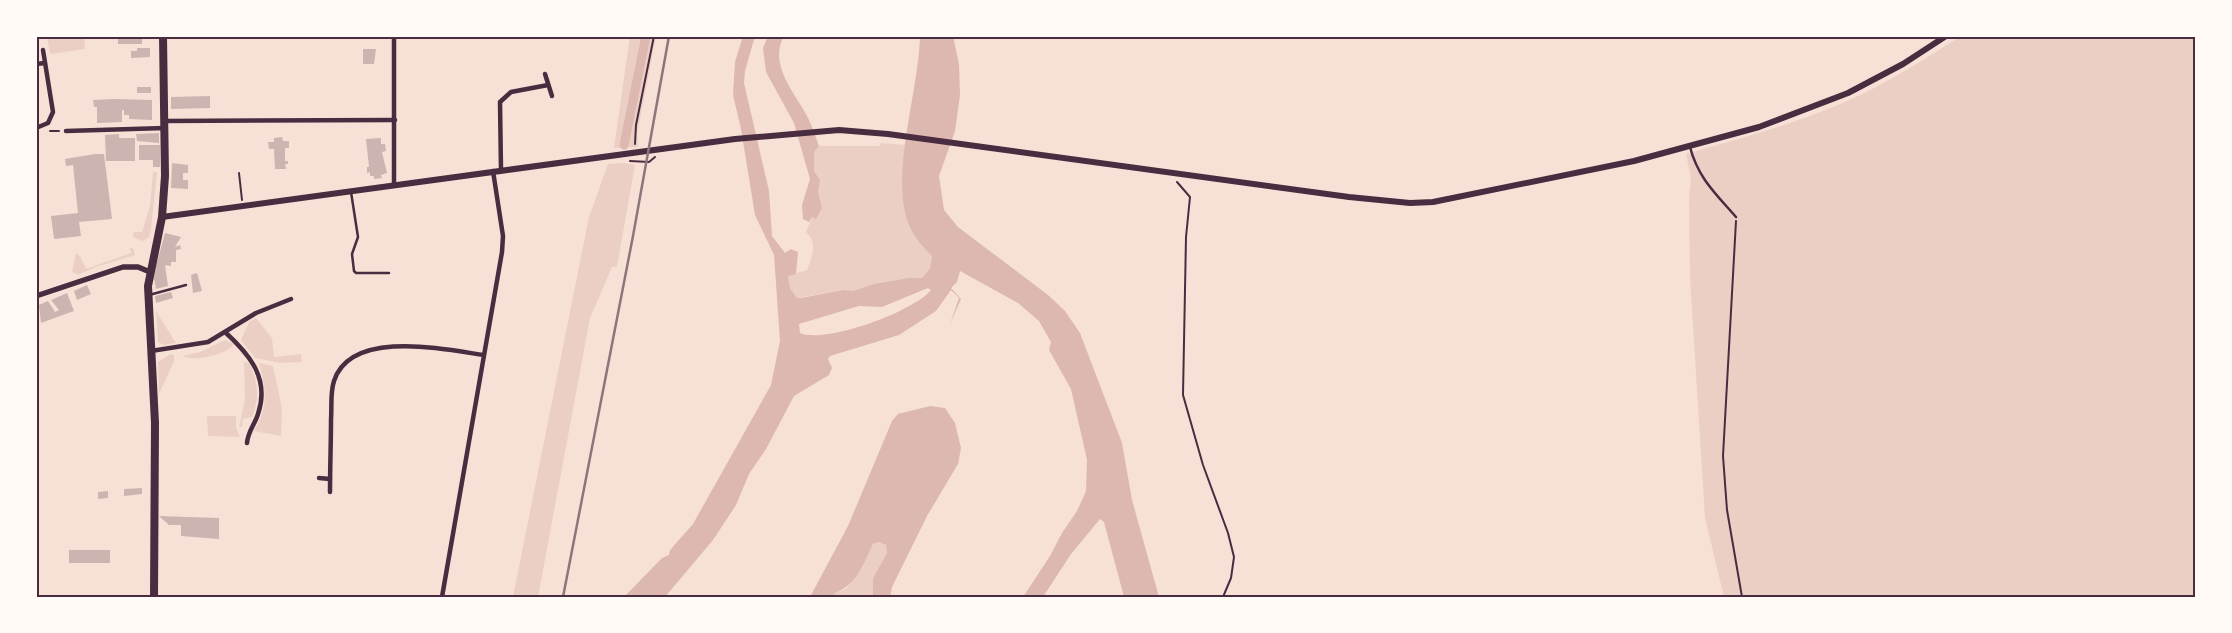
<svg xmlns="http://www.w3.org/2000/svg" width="2232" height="633" viewBox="0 0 2232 633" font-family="'Golos Text',sans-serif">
<rect width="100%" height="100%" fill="#f7e1d7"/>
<g fill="#ebcfc5">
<path d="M47,36h37l1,13 -35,5z"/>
<path d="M630,36h26l-19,98 1,13 -24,1z"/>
<path d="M1961,36h235v561h-472l-19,-79 -15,-240 -1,-82 2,-18 -5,-24c54,-15 108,-30 159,-52 41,-18 78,-42 116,-66z"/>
<path d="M881,143l25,2c-7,45 -6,78 26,111l-2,12 -8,10h-14l-34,6 -21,7 -10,-1 -46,8 -7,-10 -2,-13 19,-5c5,-14 11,-27 -1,-38l6,-15 8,-37 -6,-9v-19l5,-6h60z"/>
<path d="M624,163l11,2 -18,102h-5l-22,51 -52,279h-25l76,-380 19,-53z"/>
<path d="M153,172h4l-6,57 -2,8 -6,4 -10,-4 1,-5h8l8,-26z"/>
<path d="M130,248h3l2,7 -39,12 -18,8 -6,-3 4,-19 4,3 6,13 45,-16z"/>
<path d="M156,311l20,32 -12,2 -6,-3z"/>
<path d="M256,318l16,20 2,19 27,-3 1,8 -22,1 -25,-5 -14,-18 8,-18z"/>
<path d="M225,340l9,4c-8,11 -39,18 -52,12l18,-4z"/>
<path d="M171,354l3,1v6l-15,33 -1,-32z"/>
<path d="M244,362l5,1c9,19 11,34 3,54l-9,2 -1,8h-3l6,-27z"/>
<path d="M259,363l14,3 9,42 -1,28 -27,-5c15,-24 12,-42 5,-68z"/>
<path d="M207,416h29v12l4,9 -32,-1z"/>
<path d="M879,542l7,3 1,8 -14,25v19h-39l1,-4 12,-5 26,-44z"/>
</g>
<g fill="#dcb8b0" fill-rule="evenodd">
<path d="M743,36h12l-10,35 -1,12 25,108 3,45 13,17 6,-4 7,3 -2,22 -8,2 2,12 7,10h4l42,-8 10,1 21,-7 34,-6h14l8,-10 2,-12c-10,-10 -20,-21 -24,-34 -18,-47 11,-133 12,-186h33l6,28 1,31 -5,36 -16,45 5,34 14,17 90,68 17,16 15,22 42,110 10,57 27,97h-35l-20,-75 -4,-3 -29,35 -28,43h-20l27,-41 12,-23 15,-22 9,-20 1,-31 -16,-71 -22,-39 2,-8 -12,-21 -21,-18 -58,-32 -3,11 -6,6 10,11 -11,25 9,-26 -8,-8 -15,21 -37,24 -69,21 -2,3 4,9 -3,7 -35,21 -28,53 -17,25 -13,31 -23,35 -48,57h-41l38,-39 7,-3 1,-5 23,-26 78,-139 9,-44 -6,-86 -19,-40 -14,-86 -8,-34 2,-33zM928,288l3,2c-18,22 -106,54 -131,43l-1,-9 60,-18 23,1z"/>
<path d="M768,36h16c-16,28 11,57 23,80 5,9 8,20 12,30l-5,6v19l6,9 -2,12 4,16 -6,11 -4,-2 -3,5 -6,-3 -1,-14 8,-26 -16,-56 -28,-51 -3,-24z"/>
<path d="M930,406l15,2 10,15 6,25 -3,16 -31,52 -35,71 -2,10h-17v-19l14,-25 -1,-8 -7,-3 -6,2c-11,22 -15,39 -38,49l-1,4h-24l38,-71 44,-105 6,-7z"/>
</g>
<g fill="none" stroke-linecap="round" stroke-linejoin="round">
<path stroke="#dcb8b0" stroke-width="9" d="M624,145l22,-109"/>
</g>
<g fill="#ccb4b1">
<rect x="118" y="36" width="24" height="8"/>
<path d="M137,48h13v9l-19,1v-7h6z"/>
<path d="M363,49h13l-2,15h-11z"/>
<rect x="137" y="87" width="14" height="6"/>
<path d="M210,96v12l-39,1v-12z"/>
<path d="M114,99l38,1v20l-23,-1v-4h-5v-5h-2v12l-25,1v-16h-3l-1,-7z"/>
<path d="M159,133v10l-22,-2 -1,-7z"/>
<path d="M119,134v4h16v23h-29l-1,-26z"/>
<path d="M282,137l1,4h6v7h-4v13h3v3h-3l1,5h-11l-1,-20h-5l-1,-7h6v-4z"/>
<path d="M381,138v6h4l1,7 -4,1 5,21 -6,2 1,3 -8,1v-3h-4v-4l-3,1v-6h2l-3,-28z"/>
<path d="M139,145h21v22h-7v-7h-14z"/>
<path d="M95,154h9l8,65 -33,3 2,14 -27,3 -3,-23 27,-3 -5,-48 -7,1 -1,-7z"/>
<path d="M172,163l16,2v8h-5v7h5v9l-17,-1z"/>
<path d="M165,233l16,4 -6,10 5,-2 1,4 -5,1v12h-5v4l-6,-1 3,21 -12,3 -2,-11 2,-12z"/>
<path d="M197,273l5,18 -9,2 -2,-18z"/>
<path d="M87,285l4,9 -14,6 -3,-9z"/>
<path d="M171,292l2,6 -17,5 -1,-7z"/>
<path d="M67,293l7,18 -33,12 -2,-18 9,-4 7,11 4,-2 -8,-10z"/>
<path d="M142,488v6l-18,2v-7z"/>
<path d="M108,491v7l-10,1v-7z"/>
<path d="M159,516l60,2v21l-38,-3v-11h-12z"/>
<rect x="69" y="550" width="41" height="13"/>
</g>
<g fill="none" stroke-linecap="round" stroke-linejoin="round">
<g stroke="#4a2c40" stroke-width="2">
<path d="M50,131h9"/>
<path d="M635,144l1,-19 18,-89"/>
<path d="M630,161l19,1 6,-5"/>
<path d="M239,173l3,27"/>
<path d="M1177,182l13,15 -4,40 -3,158 20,70 25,68 6,24 -3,21 -8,19"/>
<path d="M1736,221l-13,235 4,54 15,87"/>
</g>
<g stroke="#4a2c40" stroke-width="2.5">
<path d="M1690,147c8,31 26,47 46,70"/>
<path d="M351,192l7,45 -6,17 2,17 2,2h33"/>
<path d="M149,295l37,-10"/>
</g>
<g stroke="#4a2c40" stroke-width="4.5">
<path d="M394,36v148"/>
<path d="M36,64l9,-1"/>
<path d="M545,74l7,22"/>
<path d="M164,121l231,-1"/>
<path d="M36,128l12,-5 5,-11 -10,-62"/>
<path d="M66,131l99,-3"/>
<path d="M501,170l-1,-68 11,-10 37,-7"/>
<path d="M226,333c24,22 44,46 32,81 -3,10 -10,17 -11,29"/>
<path d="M151,351l57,-9 48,-29 35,-14"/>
<path d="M319,478l11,1"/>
<path d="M330,492c0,-25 1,-49 1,-73 1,-12 -1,-26 3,-38 17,-52 110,-32 149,-26"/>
<path d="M442,597l60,-345 1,-16 -10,-65"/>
</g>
<path stroke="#4a2c40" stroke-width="5.5" d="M36,296l87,-29h15l12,5"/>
<path stroke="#4a2c40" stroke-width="6" d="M162,217l573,-78 104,-9 49,4 461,63 61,6 23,-1 201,-41 125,-34 89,-34 55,-29 43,-28"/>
<path stroke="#4a2c40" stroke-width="8" d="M154,597l1,-174 -7,-137 14,-69 3,-41 -2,-140"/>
<path stroke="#8f747c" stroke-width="2.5" d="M563,597l70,-361 36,-200"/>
</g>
<rect width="2232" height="633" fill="none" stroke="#fffaf5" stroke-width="75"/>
<rect x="38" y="38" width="2156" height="558" fill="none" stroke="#4a2c40" stroke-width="2"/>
</svg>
